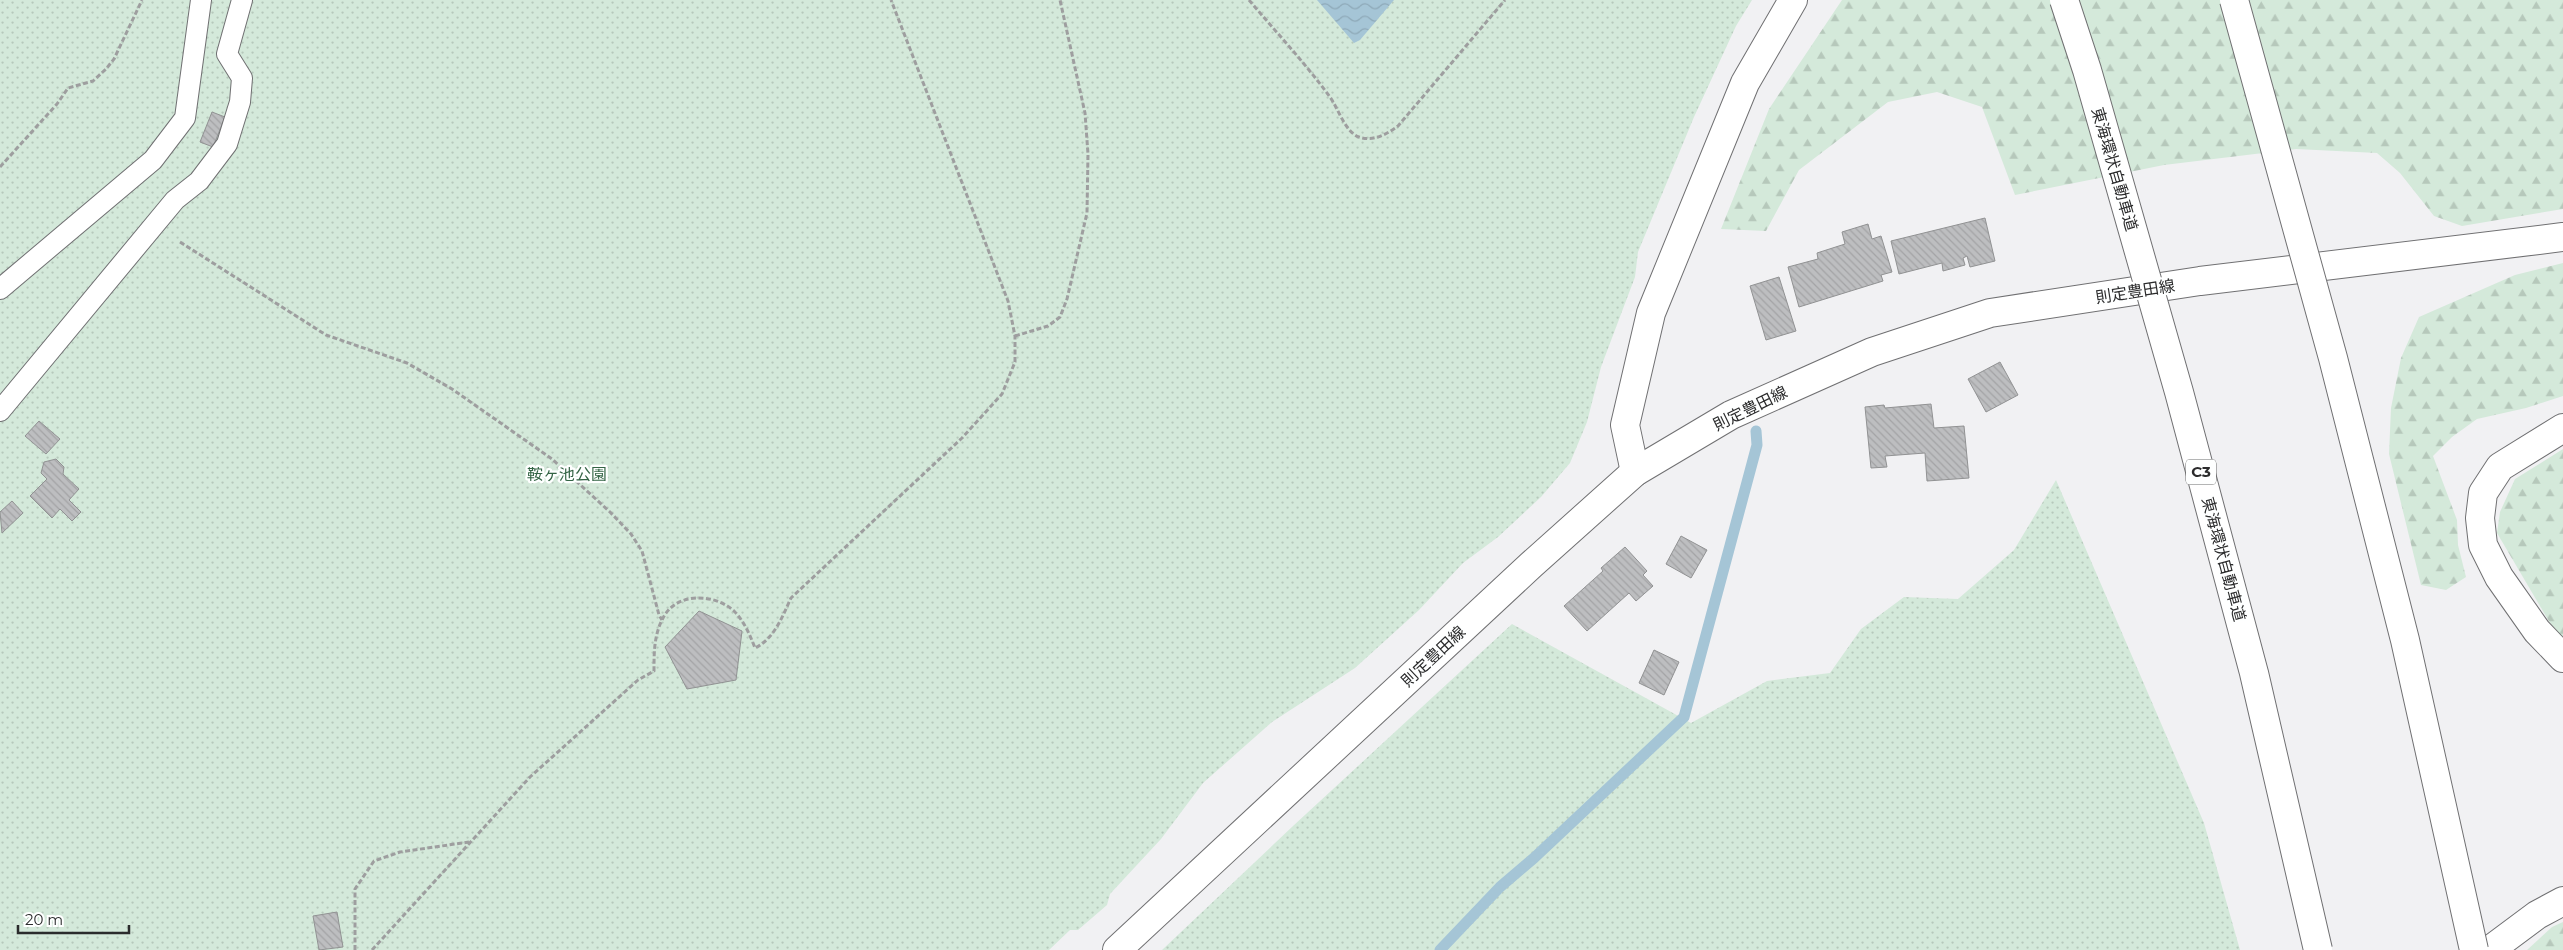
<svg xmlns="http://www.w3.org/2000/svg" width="2563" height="950" viewBox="0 0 2563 950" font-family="Montserrat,'Noto Sans JP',sans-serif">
<defs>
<pattern id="forest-firs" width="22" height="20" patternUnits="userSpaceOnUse" patternTransform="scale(1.25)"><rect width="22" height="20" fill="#d4e9da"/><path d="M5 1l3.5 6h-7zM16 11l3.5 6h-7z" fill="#b6c8bb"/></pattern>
<pattern id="park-dots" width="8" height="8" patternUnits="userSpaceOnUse" patternTransform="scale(1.25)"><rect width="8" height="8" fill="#d4e9da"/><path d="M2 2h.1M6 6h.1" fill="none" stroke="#b6c8bb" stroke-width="1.8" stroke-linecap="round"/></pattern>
<pattern id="water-waves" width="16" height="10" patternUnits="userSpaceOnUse" patternTransform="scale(1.25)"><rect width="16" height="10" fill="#a5c5d6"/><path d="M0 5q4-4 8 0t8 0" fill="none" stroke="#8ea9b8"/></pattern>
<pattern id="building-back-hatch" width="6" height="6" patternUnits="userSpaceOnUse" patternTransform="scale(1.25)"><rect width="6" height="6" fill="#bdbec0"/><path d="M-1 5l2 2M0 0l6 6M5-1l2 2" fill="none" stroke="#a3a3a5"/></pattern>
</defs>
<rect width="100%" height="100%" fill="#f1f1f3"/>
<g fill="url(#forest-firs)">
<path d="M1842,0h721v209l-101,17 -28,-10 -34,-43 -23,-20 -81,-4 -132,16 -149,30 -33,-88 -45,-15 -49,10 -89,68 -33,61 -45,-2 48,-120z"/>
<path d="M2563,263v133l-37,12 -49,11 -25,18 -19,19 24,64 1,25 8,32 -20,13 -25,-5 -32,-131 2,-46 10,-50 18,-41 96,-42z"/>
<path d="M2563,449v189l-13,-15 -53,-90 3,-21 15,-33z"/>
<path d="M2563,922v28h-36l25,-23z"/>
</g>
<g fill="url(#park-dots)">
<path d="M0,0h1752l-16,26 -42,91 -56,135 -3,25 -34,90 -14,55 -17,41 -29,34 -43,40 -35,26 -44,47 -64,58 -83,54 -69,61 -42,56 -51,55 -3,11 -29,25h-8l-21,20h-1049z"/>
<path d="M2056,480l148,343 36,127h-1078l131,-124 219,-202 179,99 76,-42 63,-8 31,-44 43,-32 54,2 56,-49z"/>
</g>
<path fill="url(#water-waves)" d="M1317,0h77l-34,40 -6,3z"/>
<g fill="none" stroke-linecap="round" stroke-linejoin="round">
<path stroke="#a5c5d6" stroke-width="11" d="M1440,950l60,-63 34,-29 150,-141 73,-272 -1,-14"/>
</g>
<g fill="url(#building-back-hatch)" stroke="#919293">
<path d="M212,112l13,5 -12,30 -13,-5z"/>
<path d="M1985,218l10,43 -25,6 -3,-11 -4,2 2,7 -22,6 -1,-8 -43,11 -8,-33z"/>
<path d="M1868,224l4,15 9,-3 11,36 -11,3 2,6 -84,26 -11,-40 30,-8 -1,-6 28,-9 -3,-12z"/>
<path d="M1779,277l17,54 -30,9 -16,-54z"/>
<path d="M2000,362l18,33 -32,17 -18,-33z"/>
<path d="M1931,404l3,24 30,-2 5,52 -42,3 -2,-28 -40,3 2,11 -16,1 -6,-61 19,-2 1,3z"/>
<path d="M39,421l21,18 -14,15 -21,-18z"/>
<path d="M56,459l8,8 -1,7 16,15 -10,11 12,12 -9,9 -12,-12 -8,9 -22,-22 17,-17 -6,-6 3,-11z"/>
<path d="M12,501l11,12 -21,20 -2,-21z"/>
<path d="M1681,536l26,14 -16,28 -25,-14z"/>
<path d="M1625,547l22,24 -4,4 10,11 -17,15 -7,-8 -42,38 -23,-25 39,-35 -2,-3z"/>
<path d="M699,611l43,20 -6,49 -49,9 -22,-42z"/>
<path d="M1654,650l25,12 -15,33 -25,-12z"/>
<path d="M337,912l6,35 -24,3 -6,-34z"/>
</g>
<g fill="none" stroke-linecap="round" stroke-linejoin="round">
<g stroke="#707072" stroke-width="22">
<g id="service">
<path d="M0,289l153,-129 32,-42 16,-118"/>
<path d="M0,411l175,-211 24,-19 28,-37 13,-42 2,-24 -15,-24 15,-54"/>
</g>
</g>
<g stroke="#707072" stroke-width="30">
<g id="minor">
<path d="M2563,428l-63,39 -17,26 -3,25 3,27 16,32 38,54 26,27"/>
<path d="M2490,950l47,-35 26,-14"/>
</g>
</g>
<g stroke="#707072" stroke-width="30">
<path id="tertiary" d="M1635,472l-10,-47 26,-112 94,-230 48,-83"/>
</g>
<g stroke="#707072" stroke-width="30">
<path id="secondary" d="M1117,950l414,-385 104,-93 96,-57 141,-63 118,-39 210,-32 363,-44"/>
</g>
<g stroke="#9e9e9f" stroke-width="3" stroke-dasharray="5 2.5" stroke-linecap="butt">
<path d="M1249,0c27,32 56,63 81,97 8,11 15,35 29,40 14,5 28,-3 39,-11l107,-126"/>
<path d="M0,167l57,-63 11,-16 25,-7 13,-12 8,-10 28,-59"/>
<path d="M180,242l146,93 81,28 45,26 100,70 58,53 21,22 11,17 17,64 3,5"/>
<path d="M1015,336l33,-10 12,-9 7,-18 20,-86 1,-59 -3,-41 -25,-113"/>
<path d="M355,950v-61l19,-28 26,-9 69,-10"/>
<path d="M372,950l158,-173 108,-97 16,-9c0,-19 0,-36 9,-53 13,-26 51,-25 71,-7 10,10 16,24 21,37 20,-10 27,-31 36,-50l171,-160 40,-44 13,-32v-26l-7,-35 -117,-301"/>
</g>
<use href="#service" stroke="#fff" stroke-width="20"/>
<use href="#minor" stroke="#fff" stroke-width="28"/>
<use href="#tertiary" stroke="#fff" stroke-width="28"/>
<use href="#secondary" stroke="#fff" stroke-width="28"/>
<g stroke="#707072" stroke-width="30" stroke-linecap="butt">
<g id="motorway-bridge">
<path d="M2064,0l23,70 92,322 75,281 64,277"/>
<path d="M2234,0l99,358 72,282 69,310"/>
</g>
</g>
<use href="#motorway-bridge" stroke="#fff" stroke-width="28"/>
</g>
<g text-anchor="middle" stroke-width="4.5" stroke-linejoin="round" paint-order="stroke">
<rect fill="#feffff" stroke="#6a6b6b" stroke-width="1" x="2186" y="459.5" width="30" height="25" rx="4"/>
<g font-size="15" font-weight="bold" fill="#2b2b2c">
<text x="2201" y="477">C3</text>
</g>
<g font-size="16" fill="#2b2b2c" stroke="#feffff">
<text transform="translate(2115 169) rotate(74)" y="6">東海環状自動車道</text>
<text transform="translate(2135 291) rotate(-9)" y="6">則定豊田線</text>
<text transform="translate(1750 408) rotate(-26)" y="6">則定豊田線</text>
<text transform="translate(2224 559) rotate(75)" y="6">東海環状自動車道</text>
<text transform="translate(1433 656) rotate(-43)" y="6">則定豊田線</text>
</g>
<g font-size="16" fill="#346445" stroke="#feffff">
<text x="567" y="480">鞍ヶ池公園</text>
</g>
</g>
<path d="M18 925v8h111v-8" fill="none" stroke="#2b2b2c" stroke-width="2.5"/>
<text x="25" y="925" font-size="15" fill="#2b2b2c" stroke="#feffff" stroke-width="4" paint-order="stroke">20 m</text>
</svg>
